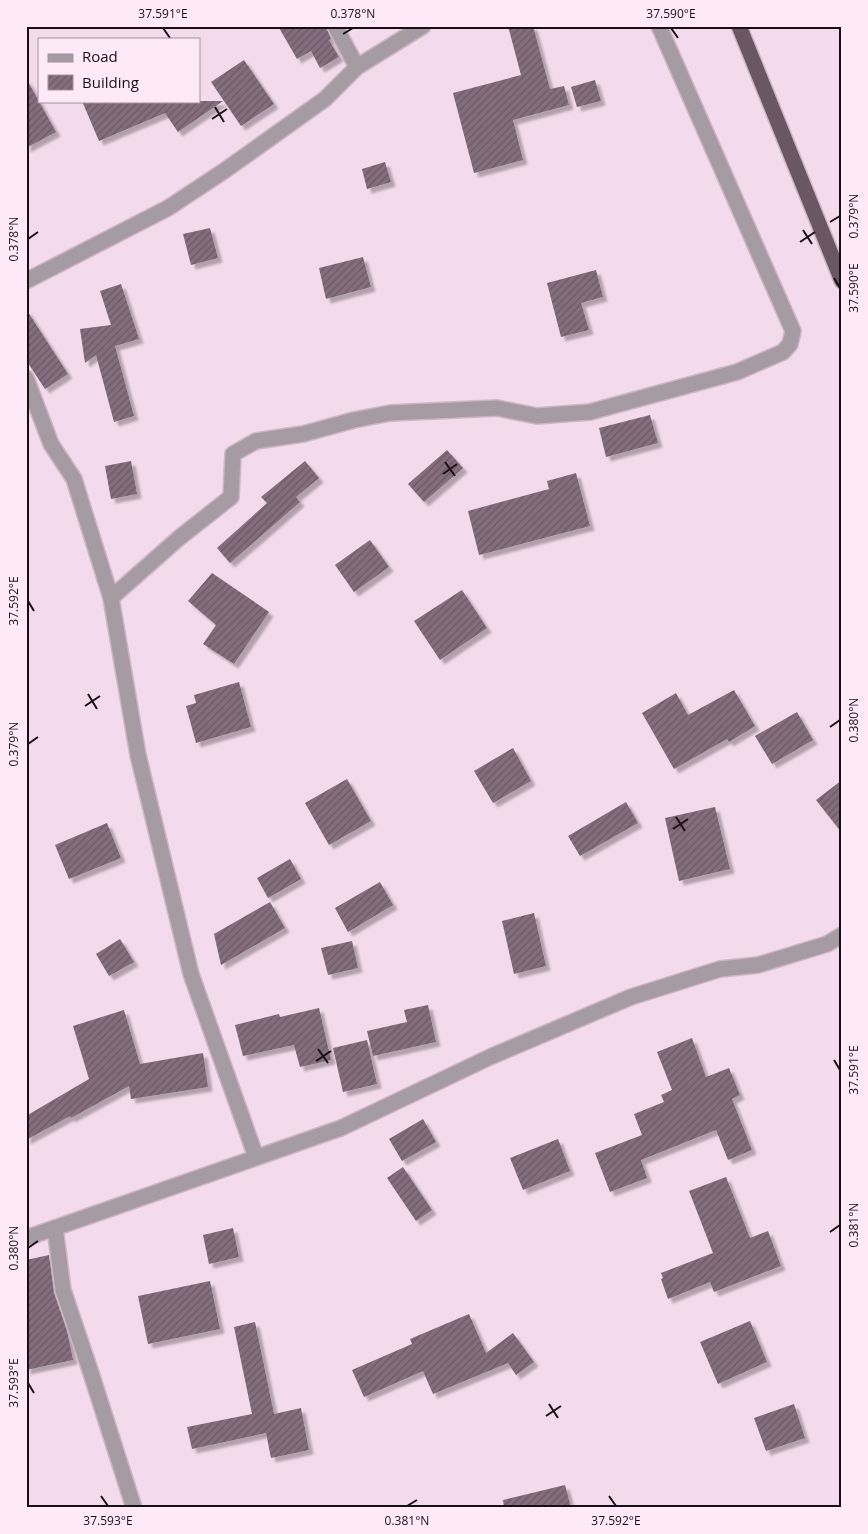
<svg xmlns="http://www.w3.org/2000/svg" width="868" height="1534" viewBox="0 0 868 1534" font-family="'Open Sans',sans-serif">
<defs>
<pattern id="building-hatch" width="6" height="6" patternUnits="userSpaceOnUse" patternTransform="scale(1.25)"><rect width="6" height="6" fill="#846d7e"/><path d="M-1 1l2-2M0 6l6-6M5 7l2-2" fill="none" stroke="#6b5866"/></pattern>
<filter id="shadow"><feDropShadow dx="4.5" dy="4.5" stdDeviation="1" flood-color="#0004"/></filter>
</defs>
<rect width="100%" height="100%" fill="#f4daed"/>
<g fill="url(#building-hatch)" filter="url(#shadow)">
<path d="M278,26h48l5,13 -2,1 10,17 -19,11 -9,-17 -14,8z"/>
<path d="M508,26h25l17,63 14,-3 5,19 -56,15 10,40 -49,13 -21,-80 68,-18z"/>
<path d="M244,60l30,44 -33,22 -30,-44z"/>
<path d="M26,78l30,54 -30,16z"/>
<path d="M595,80l6,21 -24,6 -6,-20z"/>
<path d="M82,101h141l-45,31 -13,-19 -66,28z"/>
<path d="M385,162l6,20 -24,7 -5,-20z"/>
<path d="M210,228l8,30 -27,7 -8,-31z"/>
<path d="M363,257l8,30 -45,12 -7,-31z"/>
<path d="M596,270l7,27 -22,6 8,27 -28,7 -14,-54z"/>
<path d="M121,284l18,55 -24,7 19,70 -20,6 -18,-67 -11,8 -5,-34 31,-4 -11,-34z"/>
<path d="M26,309l42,65 -23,15 -19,-29z"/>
<path d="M650,415l8,28 -52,14 -7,-29z"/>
<path d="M447,450l16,18 -39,34 -16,-18z"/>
<path d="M131,461l6,33 -26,5 -6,-33z"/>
<path d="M305,461l14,17 -23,19 4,5 -70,61 -13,-15 50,-45 -6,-6z"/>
<path d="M576,473l14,53 -111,29 -11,-44 81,-22 -2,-8z"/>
<path d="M370,540l19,27 -35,25 -19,-27z"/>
<path d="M212,573l57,39 -35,52 -31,-20 13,-19 -28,-24z"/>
<path d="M462,590l25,38 -47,32 -26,-39z"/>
<path d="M239,682l12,45 -55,16 -10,-37 10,-3 -2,-8z"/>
<path d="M734,690l21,36 -26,16 -2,-3 -53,30 -32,-56 34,-20 12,22z"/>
<path d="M797,712l16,28 -41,24 -17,-28z"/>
<path d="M513,748l18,33 -38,22 -19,-32z"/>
<path d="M347,779l24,42 -42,24 -24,-42z"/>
<path d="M842,780v53l-26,-33z"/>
<path d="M626,802l12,21 -58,33 -12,-20z"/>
<path d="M715,807l15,62 -51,12 -14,-63z"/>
<path d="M107,823l14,35 -52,21 -14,-34z"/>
<path d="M290,859l11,20 -33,19 -11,-20z"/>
<path d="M380,882l13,23 -45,27 -13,-24z"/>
<path d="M270,902l15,26 -64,37 -7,-31z"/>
<path d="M534,913l12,53 -32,8 -12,-53z"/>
<path d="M120,939l14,23 -25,14 -13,-22z"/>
<path d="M352,941l6,27 -30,7 -7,-27z"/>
<path d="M428,1005l8,37 -63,14 -6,-25 40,-9 -3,-12z"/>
<path d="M319,1008l12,52 -31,7 -6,-22 -51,11 -8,-31 44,-11 1,3z"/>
<path d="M124,1010l16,54 63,-11 5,34 -77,12 -2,-13 -58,32 -1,-2 -44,24v-24l63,-37 -16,-53z"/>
<path d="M692,1038l14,39 23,-9 11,27 -8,4 20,51 -24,10 -12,-30 -75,30 6,18 -37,14 -15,-39 47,-18 -8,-21 30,-12 -3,-7 11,-5 -15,-38z"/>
<path d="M367,1040l10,44 -34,8 -10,-44z"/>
<path d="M423,1119l13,23 -34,19 -13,-22z"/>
<path d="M558,1139l12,32 -47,19 -13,-32z"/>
<path d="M403,1167l29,43 -16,11 -29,-43z"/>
<path d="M726,1177l24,61 18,-7 13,35 -67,26 -4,-10 -42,17 -7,-20 2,-1 -2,-5 52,-20 -24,-62z"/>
<path d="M233,1228l6,29 -30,7 -6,-29z"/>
<path d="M49,1255l5,38 13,38 6,29 -47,10v-110z"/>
<path d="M210,1281l10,48 -72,15 -10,-48z"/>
<path d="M469,1314l17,39 27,-20 21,29 -18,13 -8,-12 -75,31 -10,-23 -59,26 -12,-27 60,-26 -2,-5z"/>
<path d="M750,1321l17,41 -49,22 -18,-42z"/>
<path d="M255,1322l19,92 27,-6 8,42 -38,8 -5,-25 -74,16 -5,-22 65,-13 -18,-87z"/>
<path d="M794,1404l11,34 -39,13 -12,-33z"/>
<path d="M565,1485l6,23h-67l-1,-8z"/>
</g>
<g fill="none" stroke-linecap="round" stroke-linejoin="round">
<g stroke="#cdb6c6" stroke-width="18">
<g id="minor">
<path d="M335,26l22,41"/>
<path d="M26,281l142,-73 56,-37 101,-72 32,-32 66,-41"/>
<path d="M26,378l25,66 23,35 37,119 68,-60 52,-41 2,-43 23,-13 47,-7 51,-14 36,-7 107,-5 40,8 53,-4 147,-40 46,-20 7,-8 3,-13 -134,-305"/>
<path d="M111,598l27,157 53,219 65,183"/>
<path d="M55,1228l8,62 27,80 44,138"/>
<path d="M26,1238l315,-110 149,-71 141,-60 89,-28 38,-4 69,-21 15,-9"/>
</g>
</g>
<g stroke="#cdb6c6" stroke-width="18">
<path id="trunk" d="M739,26l103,255"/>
</g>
<use href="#minor" stroke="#a69ba3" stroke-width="15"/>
<use href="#trunk" stroke="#6a5664" stroke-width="15"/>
</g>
<path fill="none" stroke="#191017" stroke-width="2" d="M163,28l7,10M671,28l7,10M343,34l10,-6M215,107l9,15M212,119l15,-10M830,222l10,-6M803,230l9,14M28,239l10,-7M800,242l15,-10M834,278l6,10M445,462l10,14M443,474l14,-10M28,601l6,10M88,694l9,15M85,706l15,-10M830,727l10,-7M28,744l10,-7M676,817l9,14M673,829l15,-10M318,1049l10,14M834,1060l6,10M316,1061l15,-10M830,1232l10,-7M28,1248l10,-7M28,1383l6,10M549,1404l9,14M546,1416l15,-10M101,1496l7,10M609,1496l7,10M407,1506l10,-6"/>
<rect width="868" height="1534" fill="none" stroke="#fee9f8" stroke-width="55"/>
<rect x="38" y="38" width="162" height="65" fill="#fee9f8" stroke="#a2929e"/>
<rect x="48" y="54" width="25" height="8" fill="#a69ba3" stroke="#a2929e"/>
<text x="82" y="62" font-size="15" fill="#191017">Road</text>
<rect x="48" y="75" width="25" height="15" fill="url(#building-hatch)" stroke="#a2929e"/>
<text x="82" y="88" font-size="15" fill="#191017">Building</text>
<rect x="28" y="28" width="812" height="1478" fill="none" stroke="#191017" stroke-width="2"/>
<g font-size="12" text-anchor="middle" fill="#191017">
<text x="163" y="18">37.591°E</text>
<text x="353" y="18">0.378°N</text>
<text x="671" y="18">37.590°E</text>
<text transform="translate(854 216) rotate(-90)" y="4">0.379°N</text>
<text transform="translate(14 239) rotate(-90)" y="4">0.378°N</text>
<text transform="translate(854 288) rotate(-90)" y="4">37.590°E</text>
<text transform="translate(14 601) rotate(-90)" y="4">37.592°E</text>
<text transform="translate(854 720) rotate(-90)" y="4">0.380°N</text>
<text transform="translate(14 744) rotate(-90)" y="4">0.379°N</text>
<text transform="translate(854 1070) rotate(-90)" y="4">37.591°E</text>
<text transform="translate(854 1225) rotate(-90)" y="4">0.381°N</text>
<text transform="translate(14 1248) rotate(-90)" y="4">0.380°N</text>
<text transform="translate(14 1383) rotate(-90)" y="4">37.593°E</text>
<text x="108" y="1525">37.593°E</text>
<text x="407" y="1525">0.381°N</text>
<text x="616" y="1525">37.592°E</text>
</g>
</svg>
